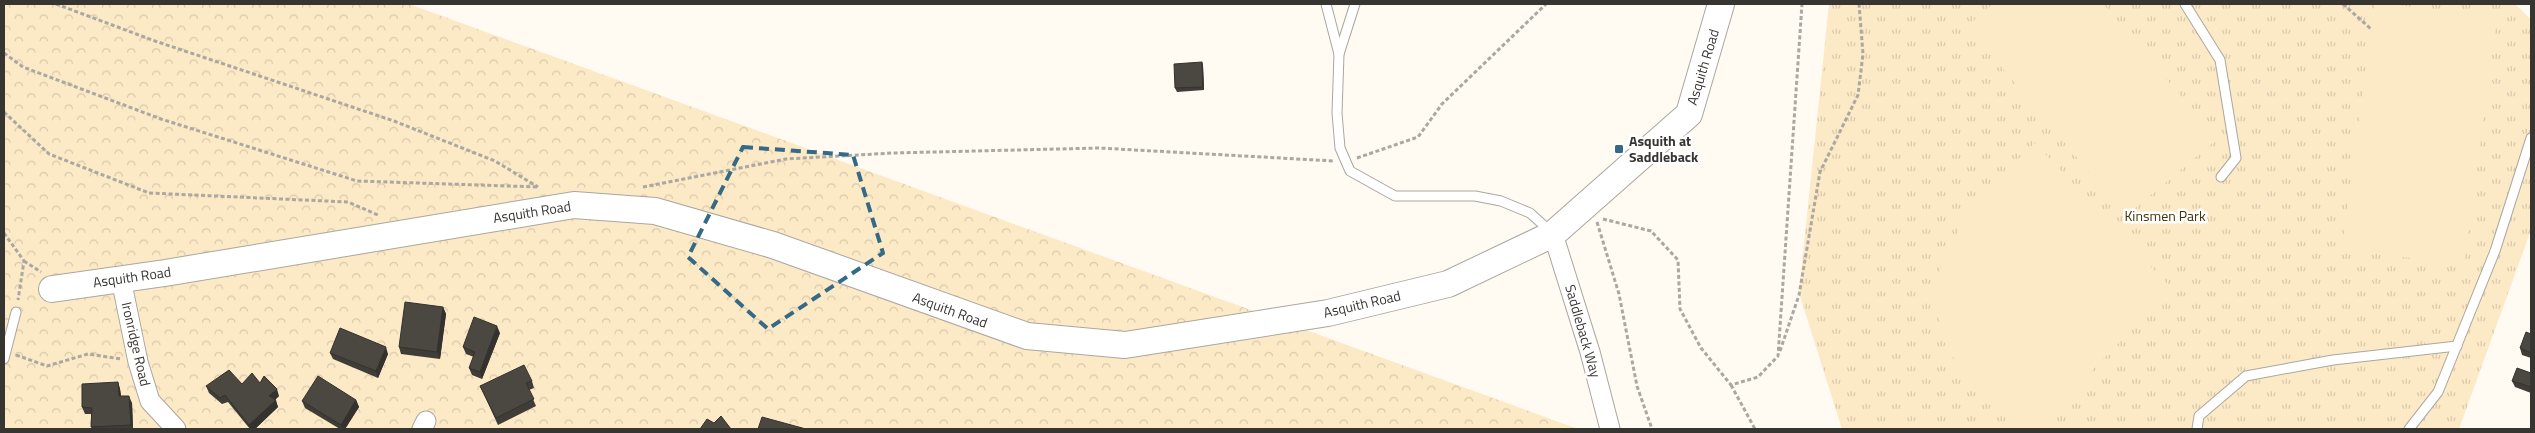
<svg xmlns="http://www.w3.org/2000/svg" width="2535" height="433" viewBox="0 0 2535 433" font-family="'Titillium Web',sans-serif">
<defs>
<pattern id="forest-crowns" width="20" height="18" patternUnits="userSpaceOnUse" patternTransform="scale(1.25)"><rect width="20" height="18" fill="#fce9c6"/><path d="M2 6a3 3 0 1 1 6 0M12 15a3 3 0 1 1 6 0" fill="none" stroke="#d9c8ab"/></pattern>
<pattern id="park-tufts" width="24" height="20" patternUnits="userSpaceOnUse" patternTransform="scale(1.25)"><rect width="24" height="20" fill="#fce9c6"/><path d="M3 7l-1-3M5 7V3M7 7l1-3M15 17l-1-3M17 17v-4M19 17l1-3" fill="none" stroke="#d9c8ab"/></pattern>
</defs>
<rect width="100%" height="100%" fill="#fffaf2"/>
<path fill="url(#forest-crowns)" d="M4,4h405l1169,425h-1574z"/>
<path fill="url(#park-tufts)" d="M1829,4h686l16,16v210l-72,199h-617l-43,-136z"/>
<g fill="#fce9c6">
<path d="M1993,4h110l114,135 -91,77 -159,-190z"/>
<path d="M2374,4h16l107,14 -33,247 -122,-16z"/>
<path d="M2035,143l136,145 -135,141h-16l-72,-77 -18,-62 42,-88z"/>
</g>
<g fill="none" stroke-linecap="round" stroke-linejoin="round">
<g stroke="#aba79f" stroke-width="11">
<g id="lane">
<path d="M1326,4l13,50"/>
<path d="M1355,4l-16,50 -2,59 3,35 10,23 45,25h80l26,5 29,12 21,19"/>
<path d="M2185,4l35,56 16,98 -15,19"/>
<path d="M4,359l12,-47"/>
<path d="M2197,429l2,-13 47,-40 87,-16 124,-14"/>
<path d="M2409,429l29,-37 57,-141 36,-113"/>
</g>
</g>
<g stroke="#aba79f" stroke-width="21">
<g id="street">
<path d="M1553,234l37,118 20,77"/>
<path d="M121,279l17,83 12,39 26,28"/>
<path d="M422,429l4,-8"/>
</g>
</g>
<g stroke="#aba79f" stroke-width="28">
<path id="secondary" d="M52,289l113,-16 409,-68 81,6 118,34 254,91 98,9 203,-32 120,-29 105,-50 136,-120 32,-110"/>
</g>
<g stroke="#aba7a1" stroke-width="3" stroke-dasharray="4 2.5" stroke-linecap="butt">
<path d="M56,4l99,37 239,80 101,40 43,26"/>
<path d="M2343,4l28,25"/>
<path d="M4,53l19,14 138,52 196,62 182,6"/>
<path d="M4,112l45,42 100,39 199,9 30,13"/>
<path d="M1357,158l61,-21 24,-33 104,-100"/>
<path d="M643,187l143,-28 107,-6 206,-5 235,13"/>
<path d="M1603,219l48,12 27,29 2,49 21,39 30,37 27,-8 20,-21 24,-352"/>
<path d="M1597,222l22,72 18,92 15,43"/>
<path d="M4,233l20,28 -6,39"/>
<path d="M24,261l17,11"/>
<path d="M1780,351l19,-56 21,-123 38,-77 5,-41 -4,-50"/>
<path d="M16,355l31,11 41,-12 33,5"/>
<path d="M1731,385l24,44"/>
</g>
<use href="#lane" stroke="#fff" stroke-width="9"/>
<use href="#street" stroke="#fff" stroke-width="19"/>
<use href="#secondary" stroke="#fff" stroke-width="26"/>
</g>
<g fill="#403d38">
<path d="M1202,62l1,4 1,24 -27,2 -2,-4z"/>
<path d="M443,307l3,7 -6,45 -39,-5 -2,-7z"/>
<path d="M500,333l-18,46 -10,-4 -3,-7 5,-11 -8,-3 -3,-7z"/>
<path d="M2531,334v24l-9,-3 -2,-7z"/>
<path d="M330,353l58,1 -10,24 -45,-19z"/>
<path d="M2531,373v20l-16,-6 -3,-6z"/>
<path d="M532,381l2,7 -5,2 7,16 -38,19 -18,-39z"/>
<path d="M118,382l2,7 1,7 11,7 1,26h-41l-1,-2v-13h-6l-3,-7z"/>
<path d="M260,383l19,13 -4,4 3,7 -23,22h-5l-22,-27 -6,2 -13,-11 -3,-7z"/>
<path d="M356,400l3,7 -14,22h-5l-35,-21 -3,-7z"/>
</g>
<g fill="#34322e">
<path d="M1202,62l1,4 1,24 -1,-3z"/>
<path d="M443,307l3,7 -6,45 -3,-7z"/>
<path d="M497,326l3,7 -18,46 -2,-7z"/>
<path d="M386,347l2,7 -10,24 -2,-7z"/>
<path d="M118,382l2,7 2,14 -3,-7z"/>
<path d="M277,389l2,7 -8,7 -2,-7z"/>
<path d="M129,396l3,7 1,26 -2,-4z"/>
<path d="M276,400l2,7 -23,22h-4l-2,-4z"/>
<path d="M356,400l3,7 -14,22h-2l-2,-4z"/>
</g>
<g fill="#4b4741" stroke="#34322e">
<path d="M1202,62l1,25 -28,1 -1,-24z"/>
<path d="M405,302l38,5 -6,45 -38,-5z"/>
<path d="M474,317l23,9 -17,46 -11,-4 6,-16 -12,-5z"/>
<path d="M340,328l46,19 -10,24 -46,-18z"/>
<path d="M2526,332l5,2v19l-11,-5z"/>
<path d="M524,365l8,16 -6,2 8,16 -38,19 -16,-32z"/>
<path d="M2517,368l14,5v14l-19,-6z"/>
<path d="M229,370l13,14 10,-11 8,10 4,-7 13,13 -8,7 7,4 -27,25 -24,-30 -5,3 -14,-12z"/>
<path d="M318,376l38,24 -15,25 -39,-24z"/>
<path d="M118,382l1,14h10l2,29 -40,2 1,-19 -10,-1v-23z"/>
<path d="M721,416l10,13h-31l7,-10 7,4z"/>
<path d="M762,417l44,12h-48z"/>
</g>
<path fill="none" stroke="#356a86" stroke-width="4" stroke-dasharray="10 6" stroke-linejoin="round" d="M743,147l110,8 30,98 -115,76 -80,-72z"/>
<rect fill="#356a86" stroke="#fff" stroke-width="2" x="1614" y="144" width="10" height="10" rx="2.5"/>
<g text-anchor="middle" stroke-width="5" stroke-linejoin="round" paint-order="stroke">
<g font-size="14" fill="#373532" stroke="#fff">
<text transform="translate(1703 67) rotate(-73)" y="5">Asquith Road</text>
<text transform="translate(532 212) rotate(-9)" y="5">Asquith Road</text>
<text transform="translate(132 277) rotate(-8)" y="5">Asquith Road</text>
<text transform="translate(1362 304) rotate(-13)" y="5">Asquith Road</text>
<text transform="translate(950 310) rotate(20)" y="5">Asquith Road</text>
<text transform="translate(1583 331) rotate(74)" y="5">Saddleback Way</text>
<text transform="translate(136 344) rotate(77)" y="5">Ironridge Road</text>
</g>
<g font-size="14" font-weight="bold" fill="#373532" stroke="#fff" text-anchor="start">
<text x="1629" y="146">Asquith at<tspan x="1629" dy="16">Saddleback</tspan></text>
</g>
<g font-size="14" fill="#453204" stroke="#fff">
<text x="2165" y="221">Kinsmen Park</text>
</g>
</g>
<rect width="2535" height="433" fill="none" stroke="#373532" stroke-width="10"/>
</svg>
